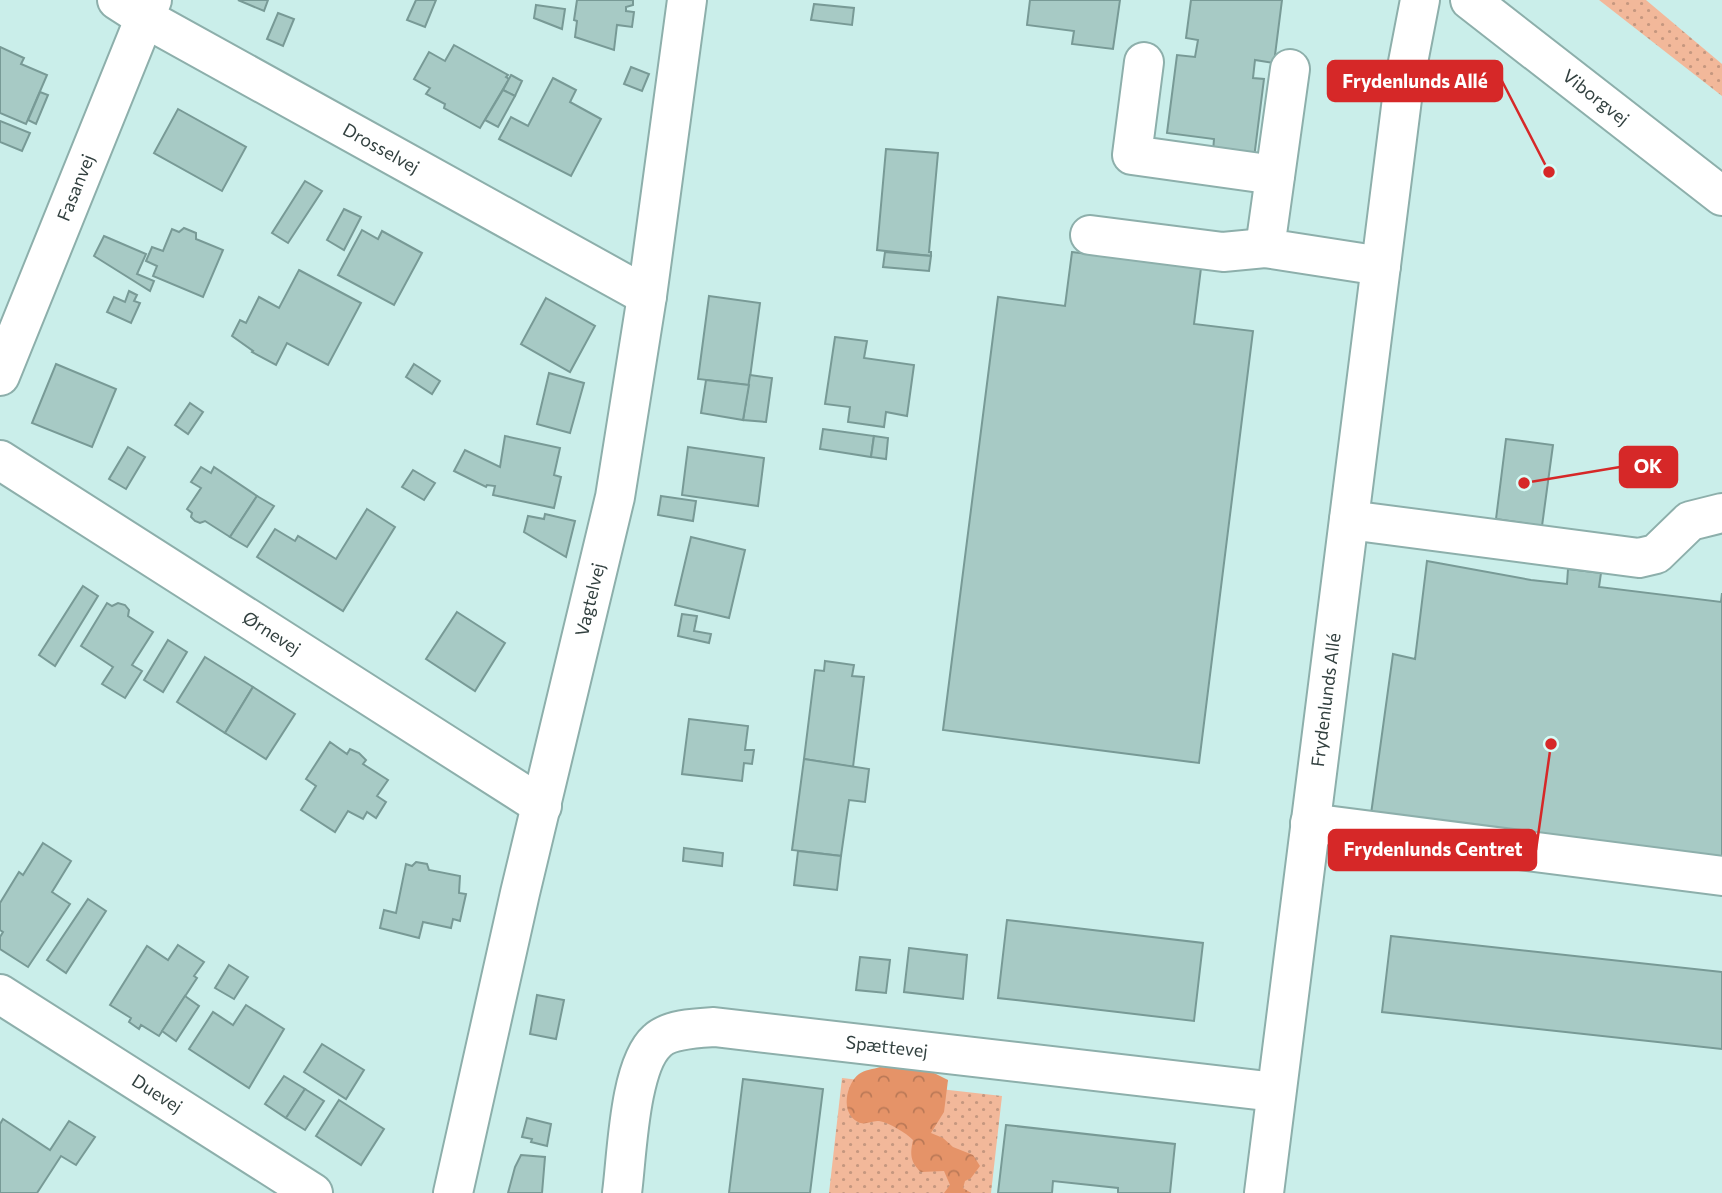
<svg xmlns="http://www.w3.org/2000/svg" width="1722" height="1193" viewBox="0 0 1722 1193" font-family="Commissioner,sans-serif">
<defs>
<pattern id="grass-dots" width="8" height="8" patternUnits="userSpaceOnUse" patternTransform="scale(1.75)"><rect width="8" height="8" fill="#f2b89a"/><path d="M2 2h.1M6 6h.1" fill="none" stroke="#c5977f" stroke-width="1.8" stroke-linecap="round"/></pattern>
<pattern id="forest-crowns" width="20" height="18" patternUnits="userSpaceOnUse" patternTransform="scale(1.75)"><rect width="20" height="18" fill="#e59368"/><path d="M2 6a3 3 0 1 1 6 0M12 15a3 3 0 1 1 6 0" fill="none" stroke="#ba7957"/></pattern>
</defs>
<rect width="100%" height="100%" fill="#caeeea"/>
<g fill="url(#grass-dots)">
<path d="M1599,0h47l76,64v32z"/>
<path d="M842,1078l160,18 -11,97h-162z"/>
</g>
<path fill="url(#forest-crowns)" d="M880,1067l50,4 18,9 -4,32 -13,21 12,5 10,9 20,8 7,11 -9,12 -6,3 -2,7 8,5h-27l6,-8 -6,-14 -23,1c-11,-10 -11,-18 -8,-32 -7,-7 -23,-17 -34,-19 -7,-1 -14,5 -21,1 -18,-9 -12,-38 1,-48 5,-4 15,-5 21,-7z"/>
<g fill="#a7cac5" stroke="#789a96" stroke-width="2">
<path d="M238,0h30l-4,11z"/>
<path d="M416,0h20l-11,27 -18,-7z"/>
<path d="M577,0h56v5l-7,2v4l8,1 -2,15 -15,-2 -3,25 -39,-13 2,-16 -3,-1z"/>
<path d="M1030,0h90l-7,49 -41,-5 2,-13 -47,-6z"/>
<path d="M1191,0h91l-8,63 -19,-3 -2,18 11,1 -10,79 -41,-6 1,-13 -47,-6 10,-78 18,2 3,-17 -12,-2z"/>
<path d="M814,4l40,4 -2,17 -41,-5z"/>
<path d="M536,5l29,4 -3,20 -28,-11z"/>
<path d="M278,13l16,6 -11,27 -16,-7z"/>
<path d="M454,45l54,30 -2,2 3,2 -29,49 -36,-20 1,-4 -19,-10 4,-6 -16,-9 15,-27 16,9z"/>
<path d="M0,47l24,11 -3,6 26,11 -21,49 -26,-11z"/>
<path d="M631,67l18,7 -7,17 -18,-7z"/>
<path d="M511,75l11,6 -7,15 -12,-6z"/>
<path d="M553,78l23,12 -6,12 31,17 -30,57 -72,-37 12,-22 17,9z"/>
<path d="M503,90l12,6 -17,31 -13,-7z"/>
<path d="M40,92l8,3 -12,29 -8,-4z"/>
<path d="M178,109l68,38 -24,44 -68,-38z"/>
<path d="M0,121l30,12 -8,18 -22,-9z"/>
<path d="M886,149l52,4 -9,99h2v4l-54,-6z"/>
<path d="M305,181l17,10 -34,52 -16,-10z"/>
<path d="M344,209l17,8 -17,33 -17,-10z"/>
<path d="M184,228l12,5v6l27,11 -20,47 -50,-21 4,-10 -11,-5 6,-14 11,4 9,-22 7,3z"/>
<path d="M362,230l16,9 4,-8 40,22 -28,52 -56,-30z"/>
<path d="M104,236l42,18 -9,20 17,7 -4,10 -56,-35z"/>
<path d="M885,252l46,4 -2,15 -46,-4z"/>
<path d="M1072,252l129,16 -7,56 59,7 -54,432 -256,-33 55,-433 67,9z"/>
<path d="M299,270l62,33 -33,62 -41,-22 -11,22 -24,-13 1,-1 -21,-15 8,-16 6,3 13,-26 20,11z"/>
<path d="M129,291l8,4 -3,6 6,2 -9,20 -24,-11 7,-15 11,5z"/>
<path d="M709,296l51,7 -11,82 -51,-6z"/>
<path d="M546,298l49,28 -25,46 -49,-28z"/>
<path d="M835,337l32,4 -3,17 50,7 -7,51 -21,-4 -2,15 -36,-5 2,-15 -25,-3z"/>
<path d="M56,364l60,25 -24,58 -60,-24z"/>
<path d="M414,364l26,17 -8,13 -26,-17z"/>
<path d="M549,373l35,10 -14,50 -33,-9z"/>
<path d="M750,375l22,3 -6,44 -23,-2z"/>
<path d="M706,380l43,5 -6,35 -42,-7z"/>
<path d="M190,403l13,9 -15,22 -13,-9z"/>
<path d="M823,429l51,7 -3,21 -51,-8z"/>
<path d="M505,436l55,12 -6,27 7,2 -7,31 -61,-13 2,-9 -8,-1 -1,2 -32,-16 11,-21 35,17z"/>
<path d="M874,436l14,2 -2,21 -15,-2z"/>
<path d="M1506,439l47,6 -11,81 -46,-7z"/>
<path d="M128,447l17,10 -19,32 -17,-10z"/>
<path d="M688,447l76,11 -6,48 -76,-11z"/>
<path d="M201,467l10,6 3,-6 43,29 -27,41 -25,-16 -5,2 -5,-2 -4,-4 1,-4 -5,-4 14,-21 -10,-6z"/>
<path d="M413,470l22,13 -11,17 -22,-13z"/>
<path d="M257,496l17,10 -27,41 -17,-10z"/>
<path d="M661,496l35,5 -3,20 -35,-6z"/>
<path d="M367,509l28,18 -52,84 -86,-54 18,-28 20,12 3,-5 38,23z"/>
<path d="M545,514l30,7 -9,36 -42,-25 4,-16 16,3z"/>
<path d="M691,537l54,13 -16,68 -54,-13z"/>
<path d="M1427,561l104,19 36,4 1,-15 33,4 -2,14 122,15 1,-9v264l-351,-43 22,-160 22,5z"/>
<path d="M83,586l15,10 -43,70 -16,-11z"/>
<path d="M107,603l5,3 6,-3 7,2 4,5 -1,6 25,16 -21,33 10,6 -17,27 -23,-14 11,-17 -32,-21z"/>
<path d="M457,612l48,31 -30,48 -49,-32z"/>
<path d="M682,614l15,2 -3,15 17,3 -2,9 -31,-7z"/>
<path d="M168,640l19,12 -24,40 -19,-12z"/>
<path d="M205,657l48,30 -28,46 -48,-31z"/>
<path d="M825,661l29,4 -2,11 12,1 -11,90 -49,-8 11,-89 9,1z"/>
<path d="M253,687l42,27 -29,45 -41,-26z"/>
<path d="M689,719l59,7 -3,24h9l-2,14 -8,-1 -2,18 -60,-7z"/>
<path d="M330,742l17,12 3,-5 9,4 7,7 -3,4 25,16 -11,16 9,6 -10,16 -9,-6 -4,7 -15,-8 -13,21 -34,-22 15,-24 -10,-7z"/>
<path d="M804,759l65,10 -4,33 -16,-2 -8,56 -49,-6z"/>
<path d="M43,843l28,18 -19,31 18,12 -42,63 -28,-18v-12l3,-5 -3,-2v-27l19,-31 4,3z"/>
<path d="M684,848l39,5 -1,13 -39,-5z"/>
<path d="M798,851l43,5 -4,34 -43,-5z"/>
<path d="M416,862l11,2 2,6 31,6 -1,17 7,1 -6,27 -7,-2 -2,9 -28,-6 -4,16 -39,-10 4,-18 12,3 10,-49 6,2z"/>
<path d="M88,899l18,12 -40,62 -19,-13z"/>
<path d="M1007,920l196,23 -9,78 -196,-23z"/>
<path d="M1391,936l331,36v77l-340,-37z"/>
<path d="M178,945l26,17 -10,14 3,2 -38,58 -18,-11 -2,4 -10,-7 2,-4 -21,-13 37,-59 21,14z"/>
<path d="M909,948l58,7 -4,44 -59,-7z"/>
<path d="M860,957l30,3 -4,33 -30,-3z"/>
<path d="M229,965l19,12 -14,22 -19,-11z"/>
<path d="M537,995l27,5 -8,39 -26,-5z"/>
<path d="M185,996l14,10 -23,35 -14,-10z"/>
<path d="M246,1005l38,24 -35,59 -60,-39 24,-37 20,13z"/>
<path d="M322,1044l42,26 -18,29 -42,-27z"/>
<path d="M284,1076l21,13 -19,29 -21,-14z"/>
<path d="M743,1079l80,10 -13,104h-81z"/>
<path d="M305,1089l19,12 -19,29 -19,-12z"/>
<path d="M339,1100l45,29 -23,36 -45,-29z"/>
<path d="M527,1118l24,6 -4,22 -16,-4 1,-3 -10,-2z"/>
<path d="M3,1119l47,31 19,-29 26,16 -19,28 -15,-9 -24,37h-37v-69z"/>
<path d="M1006,1125l169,19 -5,49h-52v-5l-65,-7 -1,12h-54z"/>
<path d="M521,1155l24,2 -3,36h-34l7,-26z"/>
</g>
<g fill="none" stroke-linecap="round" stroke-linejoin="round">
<g stroke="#8dafab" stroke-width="42">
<g id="minor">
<path id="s1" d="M117,0l28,18 502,278"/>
<path id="s2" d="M1470,0l252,196"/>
<path d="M1144,62l-12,93 143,20"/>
<path d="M1290,69l-25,179 116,18"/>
<path d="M1090,235l133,17 42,-4"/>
<path id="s3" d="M0,376l152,-376"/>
<path id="s4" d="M0,460l542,346"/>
<path d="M1349,520l290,38 17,-4 34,-33 32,-8"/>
<path d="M1310,823l412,53"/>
<path id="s5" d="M0,994l313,199"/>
<path id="s6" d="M453,1193l67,-300 95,-396 32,-201 40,-296"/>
<path id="s7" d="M622,1193c5,-37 7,-127 35,-152 12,-12 41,-13 57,-14l562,65"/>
<path id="s8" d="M1264,1193l140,-1110 16,-83"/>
</g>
</g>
<use href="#minor" stroke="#fff" stroke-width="38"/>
</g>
<g text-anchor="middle" stroke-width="5" stroke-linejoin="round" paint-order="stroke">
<g font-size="18" fill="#32403f" stroke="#d7fcf7">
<text dy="6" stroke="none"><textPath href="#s2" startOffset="159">Viborgvej</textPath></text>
<text dy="6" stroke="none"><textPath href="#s1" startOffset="303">Drosselvej</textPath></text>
<text dy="6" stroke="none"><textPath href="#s3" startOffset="203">Fasanvej</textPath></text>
<text dy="6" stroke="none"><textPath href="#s6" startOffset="609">Vagtelvej</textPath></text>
<text dy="6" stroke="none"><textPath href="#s4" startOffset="322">Ørnevej</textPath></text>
<text dy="6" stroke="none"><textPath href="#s8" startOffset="497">Frydenlunds Allé</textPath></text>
<text dy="6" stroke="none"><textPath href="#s7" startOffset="392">Spættevej</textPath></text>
<text dy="6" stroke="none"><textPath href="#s5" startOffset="186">Duevej</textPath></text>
</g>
</g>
<path fill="none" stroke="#d62828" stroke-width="2.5" d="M1549 172L1502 81M1524 483L1620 467M1551 744L1536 850"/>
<g fill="#d62828" stroke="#d7fcf7" stroke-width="2.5">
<circle cx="1549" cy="172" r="7"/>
<circle cx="1524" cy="483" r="7"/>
<circle cx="1551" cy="744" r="7"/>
</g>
<g fill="#d62828" stroke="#d62828" stroke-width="2.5">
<rect x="1328" y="61" width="174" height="40" rx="7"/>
<rect x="1620" y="447" width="57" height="40" rx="7"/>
<rect x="1329" y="830" width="207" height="40" rx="7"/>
</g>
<g font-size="19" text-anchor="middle" font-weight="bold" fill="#fff">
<text x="1415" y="88">Frydenlunds Allé</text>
<text x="1648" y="473">OK</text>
<text x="1433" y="856">Frydenlunds Centret</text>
</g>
</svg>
